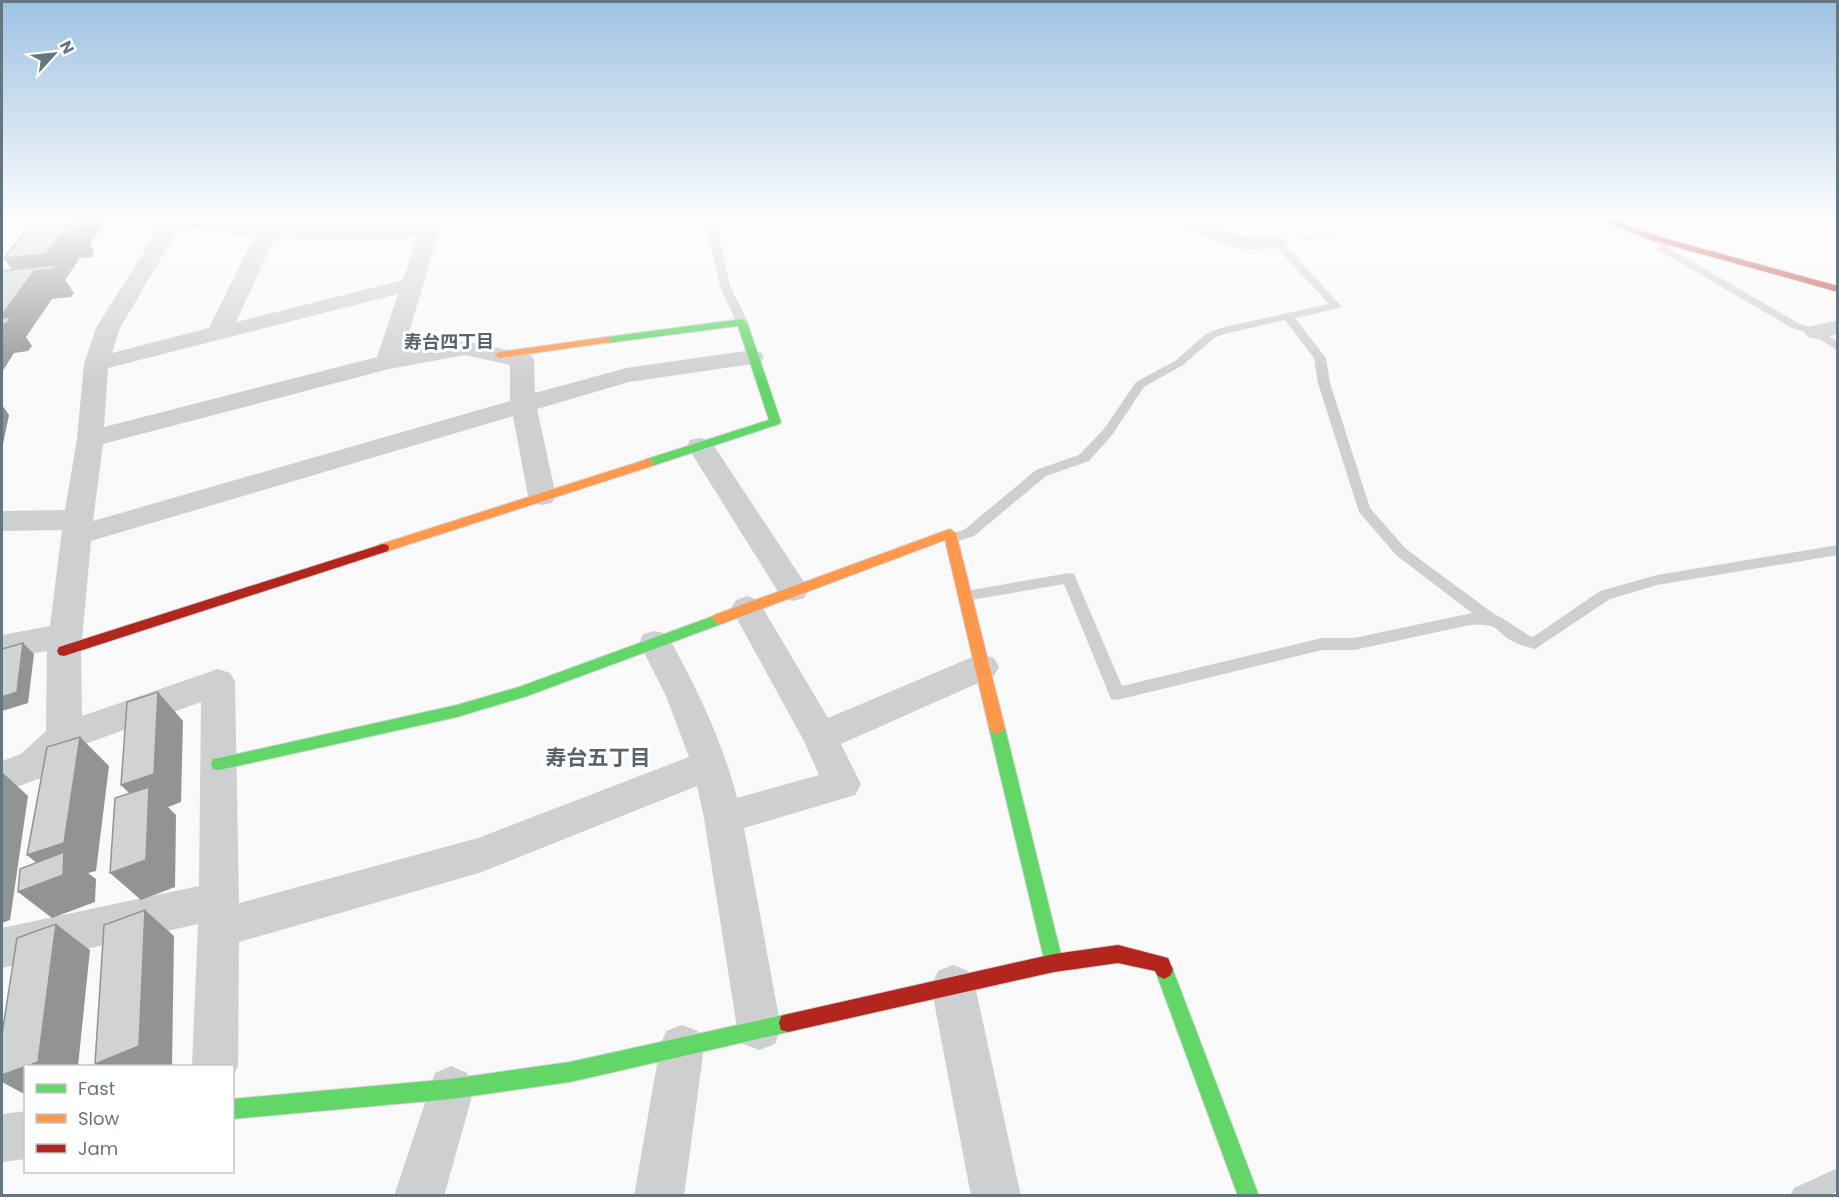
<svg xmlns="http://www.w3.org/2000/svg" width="1839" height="1197" viewBox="0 0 1839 1197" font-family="Poppins,'Noto Sans JP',sans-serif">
<rect width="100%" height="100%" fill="#f9f9f9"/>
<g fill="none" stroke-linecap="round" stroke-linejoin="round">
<g stroke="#d5d6d7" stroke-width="2">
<g id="fast">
<path d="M742,319l5,3 34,100 -2,2 -127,42h-8l-2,-3 2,-3 125,-40 -31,-94 -131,17 -5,-3 5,-3z"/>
<path d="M719,614l7,5 -2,4 -197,73 -70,21 -238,53 -6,-1 -2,-5 2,-5 6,-1 238,-53 62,-18z"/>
<path d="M997,722l5,2 3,4 58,235 -3,6 -6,3 -6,-3 -3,-6 -56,-235 3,-4z"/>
<path d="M1164,961l6,3 3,6 86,226h-21l-83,-226 3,-6z"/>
<path d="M788,1014l7,2 2,7 -2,7 -7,2 -218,50 -119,17 -219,20v-20l219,-20 119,-17z"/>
</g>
</g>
<g stroke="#d5d6d7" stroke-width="2">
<g id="slow">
<path d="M607,337l5,3 -1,2 -112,16 -5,-3 5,-3z"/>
<path d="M648,459l4,1 2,3 -2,3 -264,85 -5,1 -6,-4 1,-3z"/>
<path d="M950,529l6,4 49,195 -3,4 -5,2 -5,-2 -3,-4 -44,-188 -221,83 -5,1 -7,-5 2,-4z"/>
</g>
</g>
<g stroke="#d5d6d7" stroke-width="2">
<g id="jam">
<path d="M1594,218h12l51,18 181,50v6l-187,-52z"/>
<path d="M383,544l5,1 1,3 -1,3 -324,105 -5,-1 -2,-4 2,-4z"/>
<path d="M1118,945l50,13 5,12 -3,6 -6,3 -6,-3 -3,-5 -37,-8 -64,9 -266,60 -7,-2 -2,-7 2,-7 7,-2 266,-60z"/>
</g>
</g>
<g stroke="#cbcccd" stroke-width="3" stroke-dasharray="2 2" stroke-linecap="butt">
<path d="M1297,218l22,17"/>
<path d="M1298,239l133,-21"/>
</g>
<g fill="#cecfd0" fill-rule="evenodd">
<path d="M4,218h10l-9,11 -3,1v-9z"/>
<path d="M705,218h10l15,68 18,36 -2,2h-8l-2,-2 -16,-36z"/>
<path d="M1663,237l5,3 -1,7 133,77 20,6 18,12v9l-26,-17 -20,-6 -134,-78v-10z"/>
<path d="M1277,239l4,1 60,66 -1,2 -45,10 31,40 4,25 40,125 36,41 88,65c14,6 28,19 39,23l67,-46 57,-16 181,-30v10l-181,30 -47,14 -75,50c-6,-2 -13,-3 -19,-6 -23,-11 -13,-20 -46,-18l-116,25h-32l-205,50 -6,-1 -47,-115 -99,17 -5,-1 -2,-4 2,-4 109,-19 5,1 48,112 200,-48h32l118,-25 -76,-58 -37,-43 -41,-129 -4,-25 -29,-38 -61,14 -10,4 -31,27 -39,22 -32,48 -23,26 -43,15 -72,60 -22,7 -7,-5 2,-3 17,-5 72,-60 43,-15 25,-26 32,-47 39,-21 31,-27 14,-6 109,-24 -56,-60v-4z"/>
<path d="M1838,1168v23l-9,5h-39l4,-8z"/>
</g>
<g fill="#cecfd0" fill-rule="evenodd">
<path d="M165,218c36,-1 71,4 107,6 50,4 99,4 149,0l2,-6h20l-40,134 62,-11 66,14 3,5 1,33 91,-25 126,-18 9,2 3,5 -3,5 -9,2 -123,18 -92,27 19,87 -4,7 -10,2 -10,-2 -4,-7 -15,-80 -422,125 -10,110 1,65 136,-47 12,4 5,9 4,221 239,-65 211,-81 -23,-61 -27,-53 4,-9 12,-3 12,3c29,53 55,105 70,164l82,-23 -15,-34 -73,-133 5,-8 11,-4 11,4 70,118 142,-60 12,-4 12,4 5,9 -5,9 -153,68 20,40 -6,11 -111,33 37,200 -6,16 -16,6 -16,-6 -6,-16 -33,-210 -7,-32 -218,87 -240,69 -1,124 -6,13v-13h-40l6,-142 -196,44v-40l197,-42 2,-184 -124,45 -30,29 -45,16v-31l19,-7 25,-23 1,-80 -45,8v-24l48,-9 12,-96 -60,1v-20l63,-1 12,-71 7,-75 12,-36zM179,228l76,7 -46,93 -97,25 8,-25zM275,237l90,3 52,-3 -14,43 -167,42zM398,294l-21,63 -273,70 4,-59zM465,355l45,10v36l-417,120 10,-77 286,-75z"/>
<path d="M1174,218h26l38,18 46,2 3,4 -3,4c-43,11 -70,-6 -107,-24z"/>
<path d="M1838,320v14l-22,5 -8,-2 -4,-5 4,-5z"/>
<path d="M700,438l10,2 94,142 5,8 -5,8 -11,3 -11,-3 -95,-152 3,-6z"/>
<path d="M953,965l15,6 7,15 46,210h-50l-40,-210 7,-15z"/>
<path d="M682,1025l16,6 6,16 -20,149h-50l26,-149 6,-16z"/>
<path d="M451,1066l16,7 7,16 -30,107h-50l41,-123z"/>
<path d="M26,1111v48l-24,3v-48z"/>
</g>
<use href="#fast" fill="#63d668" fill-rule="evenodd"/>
<use href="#slow" fill="#ff974d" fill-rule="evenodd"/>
<use href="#jam" fill="#b3261e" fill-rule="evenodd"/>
</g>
<g fill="#929394">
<path d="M73,218h35l-18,26 4,8 -2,5 -12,1 -15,22 9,13 -3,4 -19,2 -26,38 6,9 -4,5 -14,2 -12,19v-57l21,-29 -19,-28 63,-31z"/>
<path d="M2,405l7,10 -7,34z"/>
<path d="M23,643l11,11 -6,49 -26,8v-14z"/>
<path d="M158,692l25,29 -2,81 -13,5 8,8 -1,72 -34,13 -31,-27 38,-61 -27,-27z"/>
<path d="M80,737l29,29 -13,105 -8,2 8,6 -1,23 -43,16 -34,-26 37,-14 -28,-23z"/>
<path d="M2,772l26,24 -18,124 -8,3z"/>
<path d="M145,910l29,26 -2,130h-73l-4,-2z"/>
<path d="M56,924l34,26 -12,116h-52v29l-24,-13v-7z"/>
</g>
<g fill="#d0d2d3" stroke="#929394" stroke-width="1.5">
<path d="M36,218h37l-6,9 11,-1 -3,4 -12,2 -17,22 -42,4z"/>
<path d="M56,265l-3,4 -19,2 -32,44v-44z"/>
<path d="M11,317l-4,6 -5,1v-6z"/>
<path d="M23,643l-6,49 -15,5v-48z"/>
<path d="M158,692l-4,82 -33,11 6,-83z"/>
<path d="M80,737l-16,106 -37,12 20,-108z"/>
<path d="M149,787l-3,73 -36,13 5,-75z"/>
<path d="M64,852l-1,23 -45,17 2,-23z"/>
<path d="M145,910l-6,136 -44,18 9,-139z"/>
<path d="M56,924l-18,138 -36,13v-41l15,-96z"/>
</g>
<linearGradient id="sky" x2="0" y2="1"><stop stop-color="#9dc2e2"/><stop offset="0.57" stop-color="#fcfcfc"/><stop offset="1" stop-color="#fcfcfc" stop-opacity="0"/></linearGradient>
<rect width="1839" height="385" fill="url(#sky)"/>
<g text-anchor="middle" stroke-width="6" stroke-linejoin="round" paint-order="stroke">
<g font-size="18" font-weight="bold" fill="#57646e" stroke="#fff">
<text x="449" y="348">寿台四丁目</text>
</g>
<g font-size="21" font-weight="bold" fill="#57646e" stroke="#fff">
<text x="598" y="765">寿台五丁目</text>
</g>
</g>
<rect width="1839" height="1197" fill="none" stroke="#657683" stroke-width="6"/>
<rect x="24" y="1065" width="210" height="108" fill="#ffffff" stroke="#c1c8cd" stroke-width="1.5"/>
<rect x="36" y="1084" width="30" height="9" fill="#63d668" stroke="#c1c8cd" stroke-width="1.5"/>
<text x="78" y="1095" font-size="18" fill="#657683">Fast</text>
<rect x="36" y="1114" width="30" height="9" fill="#ff974d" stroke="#c1c8cd" stroke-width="1.5"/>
<text x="78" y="1125" font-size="18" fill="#657683">Slow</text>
<rect x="36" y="1144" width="30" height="9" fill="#b3261e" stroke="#c1c8cd" stroke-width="1.5"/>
<text x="78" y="1155" font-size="18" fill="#657683">Jam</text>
<g transform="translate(54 54) rotate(63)" stroke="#ffffff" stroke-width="4.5" paint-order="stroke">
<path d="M0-4.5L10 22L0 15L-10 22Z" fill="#657683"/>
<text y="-9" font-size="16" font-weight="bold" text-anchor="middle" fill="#657683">N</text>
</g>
</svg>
